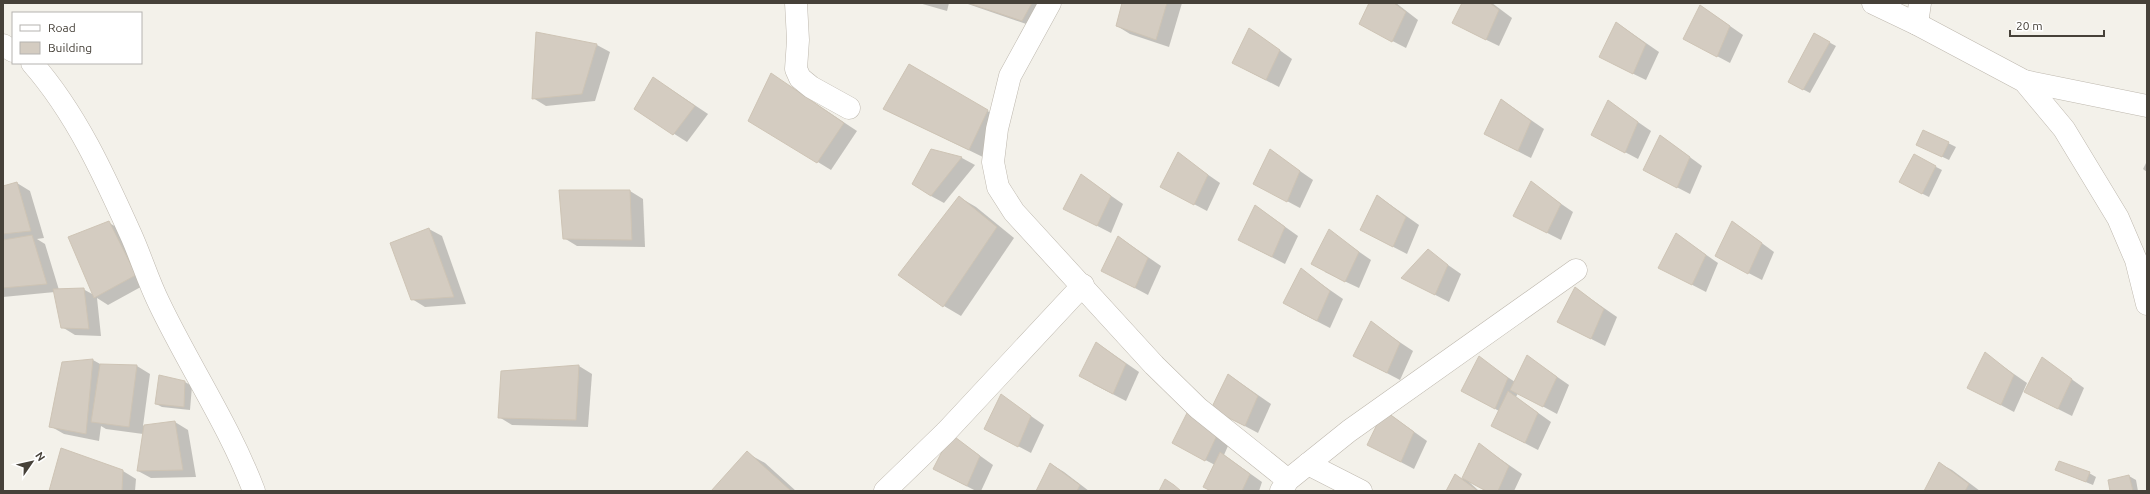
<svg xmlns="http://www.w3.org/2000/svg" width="2150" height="494" viewBox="0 0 2150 494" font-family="Ubuntu,sans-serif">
<rect width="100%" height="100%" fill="#f3f1ea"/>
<g fill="#0003">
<path d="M919,3h30l-2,8z"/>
<path d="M965,3h81l-11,24z"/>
<path d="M1123,3h59l-13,44 -39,-13 -13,-8z"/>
<path d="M1370,3h26l22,17 -12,28 -33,-17z"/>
<path d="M1463,3h29l20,15 -13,28 -33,-16z"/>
<path d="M1701,6l42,29 -13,28 -32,-17z"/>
<path d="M1617,23l42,29 -13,28 -33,-16z"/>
<path d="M1250,29l42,30 -13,28 -33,-17z"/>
<path d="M537,33l60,12 13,7 -15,49 -49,5 -13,-8z"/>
<path d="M1814,34l22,12 -26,47 -21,-11z"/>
<path d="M909,66l96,55 -18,38 -103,-50z"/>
<path d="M771,74l86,57 -26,39 -82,-50z"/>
<path d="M666,86l42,28 -21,28 -52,-33z"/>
<path d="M1502,100l42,29 -13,29 -33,-17z"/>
<path d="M1609,102l42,29 -13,28 -32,-17z"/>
<path d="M1924,131l32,16 -7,13 -25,-12z"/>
<path d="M1661,136l41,30 -12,28 -33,-17z"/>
<path d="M932,150l30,8 13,7 -31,38 -13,-7z"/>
<path d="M1271,151l42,29 -13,28 -32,-17z"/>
<path d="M1178,154l42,29 -13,28 -32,-17z"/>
<path d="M1915,156l27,14 -13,27 -22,-11z"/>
<path d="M2147,161v11l-4,-3z"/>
<path d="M1081,175l42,29 -12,29 -33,-17z"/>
<path d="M17,183l13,8 14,47 -7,1 8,5 14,46 24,-1 11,6 15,-72 13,7 26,53 -40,22 -11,-7 4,38 -26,-1 -13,-8 -7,-35 -52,5v-110z"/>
<path d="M1531,183l42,29 -12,28 -47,-24z"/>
<path d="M630,191l13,8 2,48 -68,-1 -13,-8z"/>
<path d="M1378,196l41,29 -12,29 -33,-17z"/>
<path d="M959,197l17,10 38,31 -53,78 -17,-10z"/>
<path d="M1256,206l42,30 -13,28 -33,-17z"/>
<path d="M1733,222l41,30 -12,28 -33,-17z"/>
<path d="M429,229l13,7 24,68 -41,3 -13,-8z"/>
<path d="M1329,231l42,29 -12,28 -34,-16z"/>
<path d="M1676,234l42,29 -12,29 -33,-17z"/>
<path d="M1119,237l42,29 -13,29 -32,-17z"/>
<path d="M1428,251l33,23 -12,28 -33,-17z"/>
<path d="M1301,270l42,29 -13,29 -33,-17z"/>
<path d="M1575,288l42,29 -12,29 -47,-24z"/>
<path d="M1371,323l42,28 -13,29 -46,-24z"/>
<path d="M1097,343l42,29 -13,29 -33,-17z"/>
<path d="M1985,354l42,29 -13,29 -32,-17z"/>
<path d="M1527,356l42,29 -12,29 -39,-21 -2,4 35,25 -13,28 -46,-24 7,-15 -24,-13 4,-40 36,24z"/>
<path d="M2042,358l42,30 -12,28 -34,-17z"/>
<path d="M93,360l9,5 35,1 13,8 -7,52 32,-4 13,8 8,47 -45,1 -13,-7 5,-37 -37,-5 -5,-3 -2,15 -35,-7 -14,-8z"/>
<path d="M579,366l13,8 -4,53 -76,-2 -13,-8 3,-46z"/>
<path d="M1229,375l42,29 -13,29 -32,-17z"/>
<path d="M160,377l25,5 7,4 -2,24 -28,-3 -6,-3z"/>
<path d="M1002,396l42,29 -13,28 -32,-17z"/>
<path d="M1189,410l42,29 -7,16 38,27 -3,9h-47l3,-26 -29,-15z"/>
<path d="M1385,411l42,30 -13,28 -46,-24z"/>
<path d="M951,435l42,30 -12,26h-5l-29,-15z"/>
<path d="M1480,445l42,29 -8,17h-27l-20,-11 12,11h-32l8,-16 8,4z"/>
<path d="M747,453l18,10 31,28h-84z"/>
<path d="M1939,463l13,7 28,21h-55z"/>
<path d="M1051,464l13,8 25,19h-52z"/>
<path d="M2056,470l33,3 7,4 -3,8z"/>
<path d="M123,471l13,8 -1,12h-85z"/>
<path d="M2129,476l7,4 2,11h-27z"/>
</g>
<g fill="#d4ccc1" stroke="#cec4b5">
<path d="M968,3h64l-10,18z"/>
<path d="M1122,3h45l-11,37 -40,-14z"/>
<path d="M1369,3h25l12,9 -14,30 -33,-18z"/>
<path d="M1462,3h28l9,7 -13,30 -34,-17z"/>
<path d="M1700,5l30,21 -13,31 -34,-18z"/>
<path d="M1616,22l30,22 -13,30 -34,-17z"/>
<path d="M1249,28l31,22 -14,30 -34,-17z"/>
<path d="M536,32l61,12 -15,50 -50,5z"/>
<path d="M1814,33l16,9 -27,48 -15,-8z"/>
<path d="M909,64l79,46 -19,40 -86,-41z"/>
<path d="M771,73l73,50 -27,40 -69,-42z"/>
<path d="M653,77l42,29 -22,29 -39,-26z"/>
<path d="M1501,99l30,22 -13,30 -34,-17z"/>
<path d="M1608,100l30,22 -13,31 -34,-18z"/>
<path d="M1923,130l26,12 -7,15 -26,-12z"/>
<path d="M1660,135l30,22 -13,31 -34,-18z"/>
<path d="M931,149l31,8 -31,39 -19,-12z"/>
<path d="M1270,149l30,22 -13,31 -34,-18z"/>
<path d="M1178,152l30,23 -14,30 -34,-18z"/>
<path d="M1914,154l22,12 -14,28 -23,-12z"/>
<path d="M1081,174l30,22 -14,30 -34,-17z"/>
<path d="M1531,181l30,23 -14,29 -34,-17z"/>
<path d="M17,182l14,49 -28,3v-48z"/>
<path d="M559,190h71l2,50 -69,-1z"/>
<path d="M1377,195l29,22 -13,30 -33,-17z"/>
<path d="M959,196l38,31 -54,80 -45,-32z"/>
<path d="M1255,205l30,22 -13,30 -34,-17z"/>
<path d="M109,221l27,54 -42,23 -26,-61z"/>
<path d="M1732,221l30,22 -14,31 -33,-18z"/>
<path d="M429,228l25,69 -43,3 -21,-57z"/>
<path d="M1329,229l30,23 -14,30 -34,-18z"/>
<path d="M1676,233l30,22 -14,30 -34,-17z"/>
<path d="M32,235l15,49 -44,4v-48z"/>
<path d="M1118,236l30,22 -13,30 -34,-17z"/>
<path d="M1428,249l20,16 -13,30 -34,-17z"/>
<path d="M1301,268l29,23 -13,30 -34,-18z"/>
<path d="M1575,287l29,22 -13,30 -34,-17z"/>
<path d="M84,288l5,41 -28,-1 -8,-39z"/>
<path d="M1371,321l29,22 -13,30 -34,-17z"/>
<path d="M1096,342l30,22 -13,30 -34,-18z"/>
<path d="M1985,352l29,23 -13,30 -34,-17z"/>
<path d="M1527,355l30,22 -14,30 -33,-17z"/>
<path d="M1479,356l29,22 -13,31 -34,-18z"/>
<path d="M2042,357l30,22 -14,30 -34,-17z"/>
<path d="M93,359l-7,75 -37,-7 13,-65z"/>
<path d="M100,364l37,1 -8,62 -38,-5z"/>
<path d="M579,365l-3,55 -78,-2 3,-47z"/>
<path d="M1228,374l30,22 -13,30 -34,-17z"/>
<path d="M159,375l26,6 -1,26 -29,-3z"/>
<path d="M1508,391l30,22 -13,30 -34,-17z"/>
<path d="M1001,394l30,22 -13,31 -34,-18z"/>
<path d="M1189,409l30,22 -14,30 -33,-18z"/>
<path d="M1384,410l30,22 -13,30 -34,-17z"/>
<path d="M175,421l8,49 -46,1 7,-46z"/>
<path d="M951,434l29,22 -13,30 -34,-17z"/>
<path d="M1479,443l30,23 -11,25h-12l-24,-13z"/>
<path d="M61,448l62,22 -1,21h-73z"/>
<path d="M747,451l44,40h-80z"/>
<path d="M1220,452l30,22 -8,17h-31l-8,-4z"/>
<path d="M2059,461l31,11 -4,10 -31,-12z"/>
<path d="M1939,462l30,22 -4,7h-41z"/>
<path d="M1050,463l30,22 -3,6h-41z"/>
<path d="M1455,474l8,6 15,11h-32z"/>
<path d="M2129,475l4,16h-23l-2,-11z"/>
<path d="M1165,479l9,6 7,6h-22z"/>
</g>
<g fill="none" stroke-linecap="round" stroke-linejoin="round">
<g stroke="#beb8ae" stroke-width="23">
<g id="street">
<path d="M796,3l2,37 -2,29 4,9 11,9 38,21"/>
<path d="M1050,3l-40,73 -13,53 -4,33 5,25 16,25 140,153 44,43 90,72"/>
<path d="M1873,3l44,21 107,57 40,48 54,89 18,42 11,44"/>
<path d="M1917,24l3,-21"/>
<path d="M3,45l10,6"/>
<path d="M32,63c44,50 72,112 99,172 10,22 17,46 28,68 30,63 70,122 95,188"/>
<path d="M2024,81l123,25"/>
<path d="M1308,464l53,27"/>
<path d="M885,491l61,-59 137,-147"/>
<path d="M1281,491l7,-11 61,-49 227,-161"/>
</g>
</g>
<use href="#street" stroke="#fff" stroke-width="22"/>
</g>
<rect width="2150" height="494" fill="none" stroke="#464139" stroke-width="8"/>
<rect x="12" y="12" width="130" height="52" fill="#ffffff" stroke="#b5b3b0"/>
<rect x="20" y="25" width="20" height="6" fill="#ffffff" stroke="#b5b3b0"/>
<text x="48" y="32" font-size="12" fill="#464139">Road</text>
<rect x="20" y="42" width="20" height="12" fill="#d4ccc1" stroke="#b5b3b0"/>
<text x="48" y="52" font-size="12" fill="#464139">Building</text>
<g transform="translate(32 462) rotate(56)" stroke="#ffffff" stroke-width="3" paint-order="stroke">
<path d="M0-3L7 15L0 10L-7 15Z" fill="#464139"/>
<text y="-6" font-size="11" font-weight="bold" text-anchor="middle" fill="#464139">N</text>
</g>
<path d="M2010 30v6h94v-6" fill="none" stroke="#464139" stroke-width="2"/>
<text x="2016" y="30" font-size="12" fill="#464139" stroke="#ffffff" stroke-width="3" paint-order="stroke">20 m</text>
</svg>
